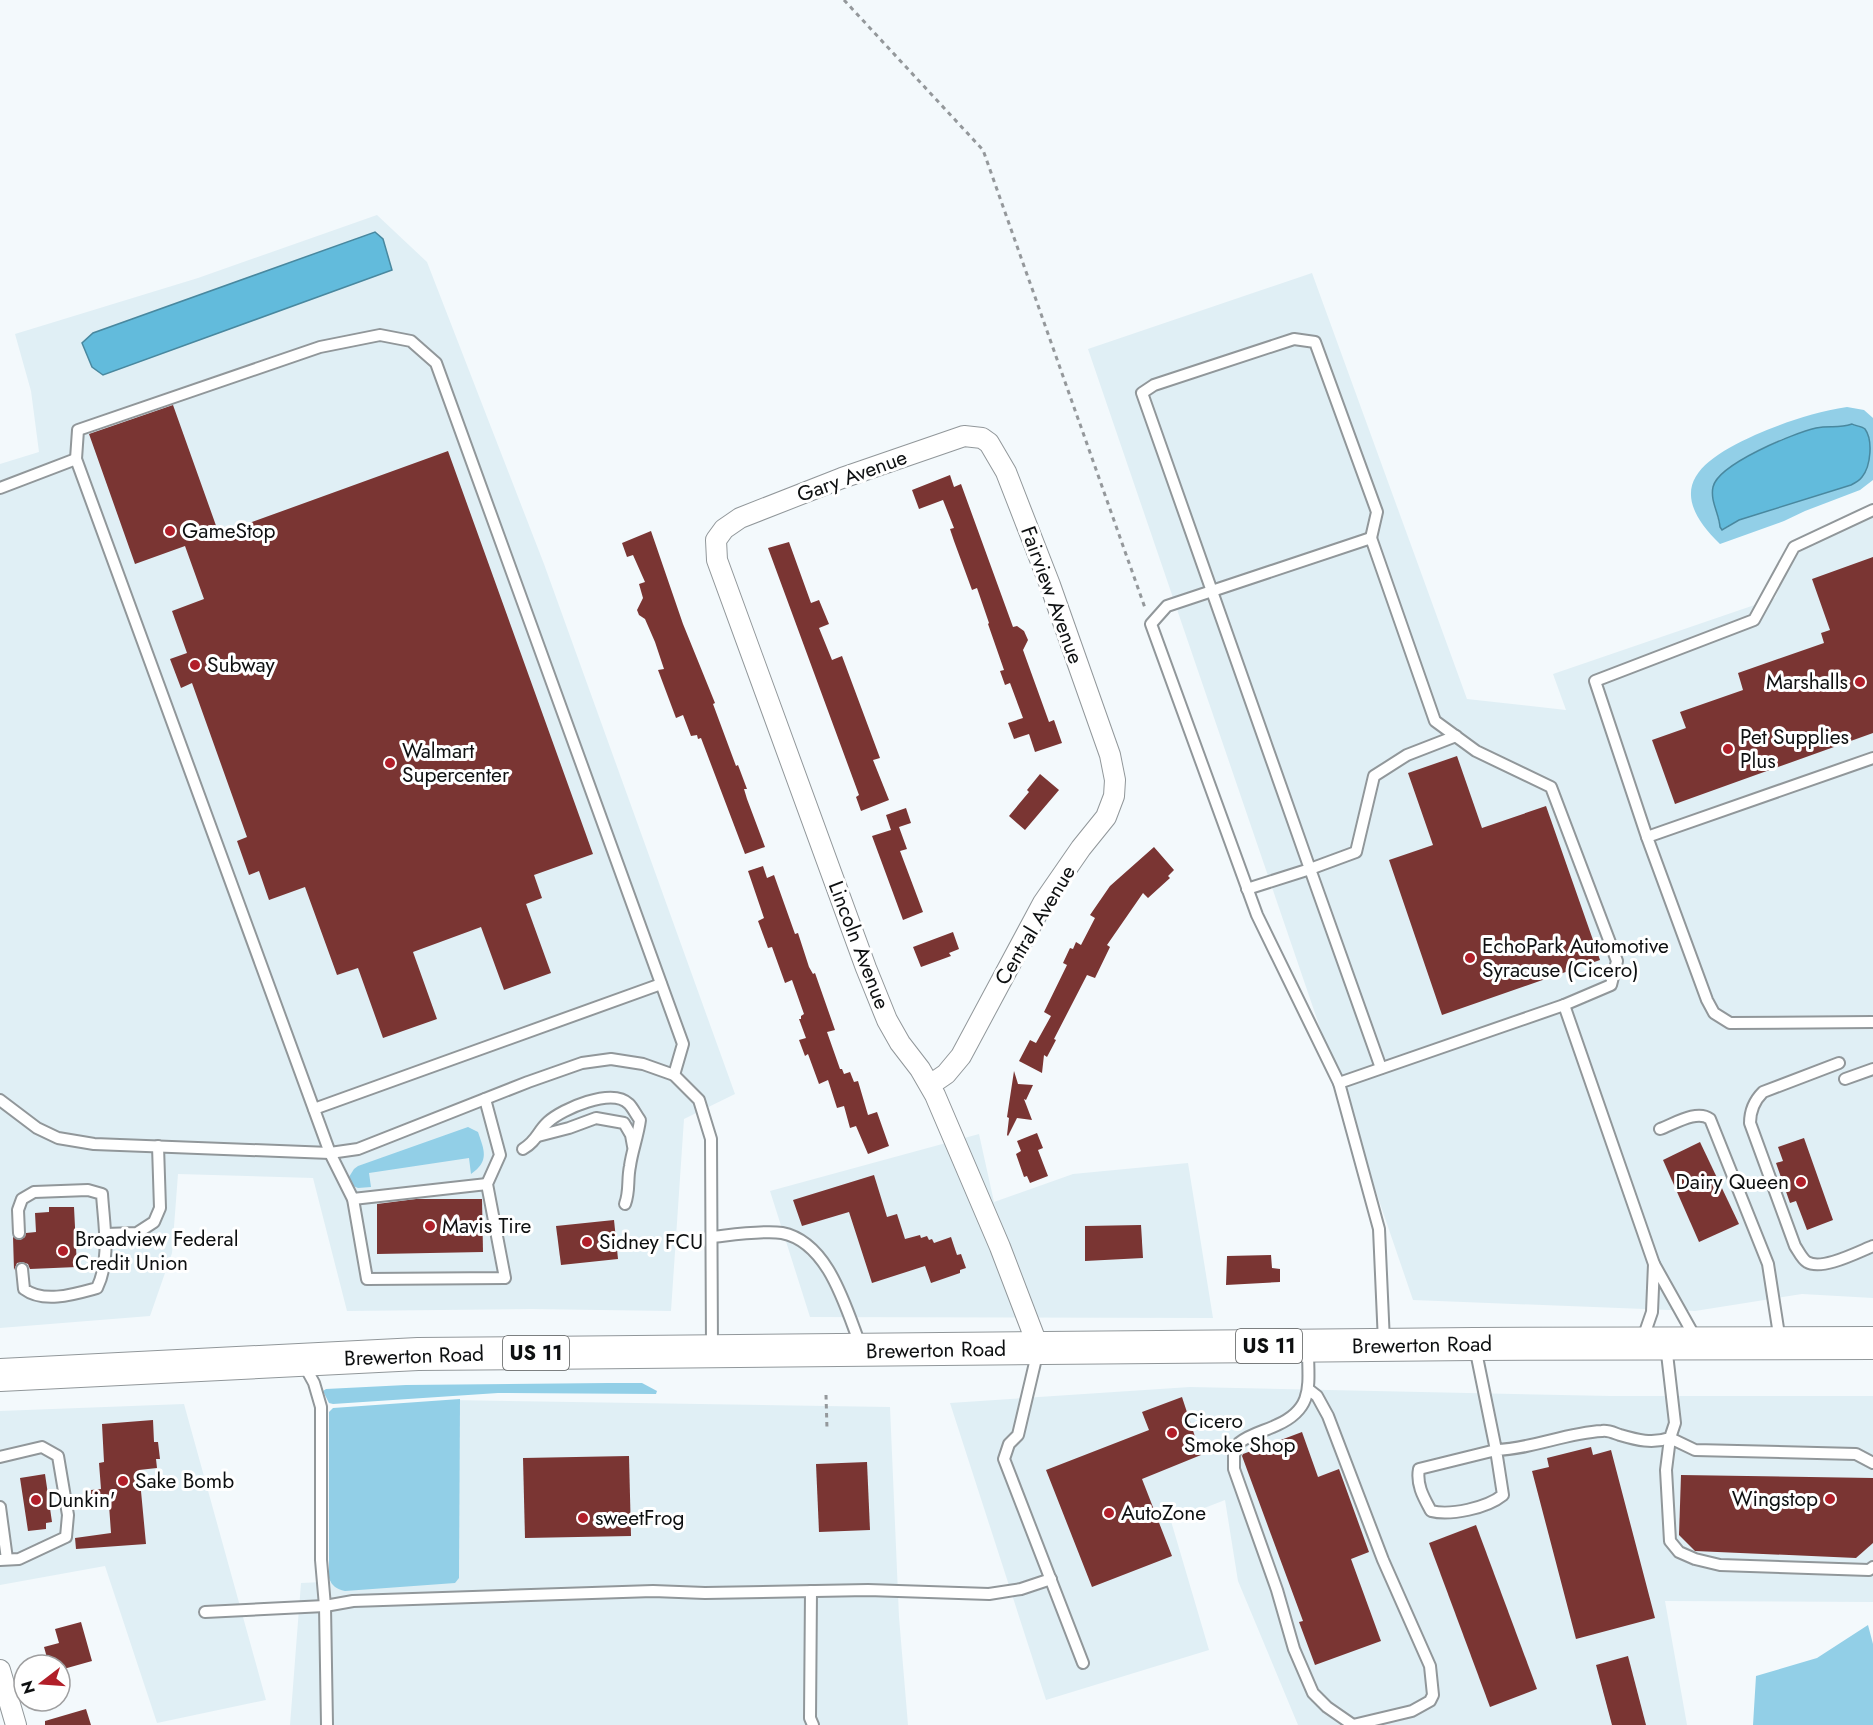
<svg xmlns="http://www.w3.org/2000/svg" width="1873" height="1725" viewBox="0 0 1873 1725" font-family="Jost,sans-serif">
<rect width="100%" height="100%" fill="#f3f9fc"/>
<g fill="#e0eff5">
<path d="M377,215l50,47 117,302 191,530 -51,25 -13,192 -140,-2 -184,2 -34,-133 -135,-4 -6,79 -22,63 -150,12v-864l39,-12 -8,-61 -16,-57 183,-56z"/>
<path d="M1312,273l155,426 99,11 -13,-36 222,-76 27,-62 71,-26v788l-71,-4 -107,17 -282,-11 -325,-951z"/>
<path d="M979,1134l15,68 79,-28 115,-11 25,155 -403,-1 -40,-126z"/>
<path d="M1190,1387l421,9h262v206l-208,-1 22,124h-389l-60,-144 -13,-81 -54,21 38,129 -163,50 -96,-297z"/>
<path d="M450,1400l440,7 9,210 9,108h-618l11,-142 154,-7z"/>
<path d="M184,1404l82,296 -109,23 -52,-157 -105,19v-174z"/>
</g>
<g fill="#92cfe7" fill-rule="evenodd">
<path d="M1847,407l17,3 9,8v62l-13,10 -55,21 -21,10 -64,23c-57,-55 -22,-83 35,-109 30,-13 60,-23 92,-28zM1852,424l13,5 -126,91 -16,10 -3,-3 -4,-17 39,-58 27,-13 54,-12 4,2z"/>
<path d="M468,1127l10,5c6,18 12,29 -7,42l-2,-16 -100,15 2,14 -13,1 -5,-2 -4,-9 5,-8 4,-3z"/>
<path d="M608,1383h34l15,8 -1,3 -158,-1 -165,11 -4,-1 -6,-12 3,-2 80,-4z"/>
<path d="M460,1399l-1,179 -4,5 -110,8c-9,-2 -13,-5 -16,-13v-166l4,-4z"/>
<path d="M1868,1625l5,19v81h-120l3,-49 61,-18z"/>
</g>
<g fill="#62bbdc" stroke="#49889f" stroke-width="1.5">
<path d="M375,232l8,7 9,31 -289,105 -11,-8 -10,-24 11,-10z"/>
<path d="M1852,424c3,2 10,2 13,5 8,11 6,37 -3,48 -3,4 -7,6 -11,8l-112,35 -17,10 -2,-3c-1,-14 -10,-26 -7,-40 5,-23 81,-54 103,-59 15,-3 21,1 36,-4z"/>
</g>
<g fill="#7a3533">
<path d="M173,405l46,129 229,-83 145,403 -59,21 8,23 -16,6 25,69 -47,17 -23,-63 -68,25 24,67 -54,19 -25,-70 -21,7 -32,-88 -36,13 -10,-29 -10,4 -12,-34 10,-4 -55,-154 -11,5 -11,-29 17,-6 -15,-42 32,-12 -19,-53 -50,18 -46,-130z"/>
<path d="M950,475l4,12 7,-3 52,143 4,-1 7,5 4,9 -5,10 26,72 5,-2 8,23 -27,9 -6,-18 -15,5 -6,-16 15,-5 -13,-35 -5,2 -5,-14 4,-1 -16,-46 1,-1 -12,-35 -5,2 -18,-49 -4,-12 4,-1 -11,-28 -24,9 -7,-19z"/>
<path d="M651,531l32,93 32,79 -2,1 23,62 2,-1 9,24h-3l3,10 18,48 -20,7 -44,-116 -3,1 -1,-4 -6,1 -8,-21 -7,3 -18,-48 6,-1 -9,-27 -10,-23 -6,-4 -2,-5 6,-12 -4,-14 6,-2 -12,-27 -6,2 -5,-14z"/>
<path d="M789,542l22,61 8,-3 10,24 -10,4 13,32 10,-4 38,102 -7,2 16,40 -28,11 -5,-14 3,-2 -91,-247z"/>
<path d="M1873,557v176l-198,71 -23,-64 34,-12 -6,-16 63,-22 -5,-17 86,-30 -3,-10 9,-3 -18,-51z"/>
<path d="M1457,756l25,72 64,-22 54,154 -158,55 -53,-155 44,-15 -25,-72z"/>
<path d="M1040,774l19,16 -34,40 -16,-14 20,-24 -2,-2z"/>
<path d="M906,808l5,15 -12,4 8,22 -7,2 23,61 -20,8 -31,-84 19,-6 -5,-15z"/>
<path d="M1154,847l20,23 -6,6 2,2 -22,20 -5,-5 -36,52 3,2 -15,31 -8,-3 -33,64 2,1 -9,17 -3,-2 -2,18 -23,-12 11,-21 6,3 15,-27 -7,-4 23,-47 -4,-2 7,-15 3,1 3,-7 5,3 14,-27 -5,-3 20,-29z"/>
<path d="M763,866l4,12 7,-3 21,59 3,-1 11,34 4,7 2,-1 20,57 -8,2 13,37h2l2,5 6,-2 4,10 4,-1 10,34 9,-3 12,34 -21,8 -12,-28 -6,2 -6,-22 -7,2 -9,-28 -9,4 -11,-30 -3,2 -6,-16 7,-2 -7,-19h2v-3l3,-2 -12,-34 -7,3 -13,-36 -4,1 -10,-27 6,-3 -16,-47z"/>
<path d="M953,932l6,17 -10,4 2,3 -30,11 -8,-20z"/>
<path d="M1014,1071l4,13 15,1 -7,15 -2,-1 8,21 -15,-2 -9,18 -1,-1 2,-17 -2,-1z"/>
<path d="M1037,1133l6,15 -5,2 10,26 -18,7 -3,-7 -3,1 -8,-23 5,-3 -4,-10z"/>
<path d="M1804,1138l29,82 -26,10 -11,-29 -6,2 -14,-40 7,-2 -5,-14z"/>
<path d="M1700,1142l39,82 -40,18 -36,-82z"/>
<path d="M874,1175l13,42 10,-3 8,25 15,-4 1,3 6,-2 2,4 3,-1 2,4 17,-6 6,18 4,-1 5,14 -6,2v3l-29,10 -6,-17 -53,17 -23,-71 -47,14 -9,-26z"/>
<path d="M416,1199h66l1,53 -106,2v-50z"/>
<path d="M49,1207h25l3,60 -47,2 -2,-5 -6,-2 -5,1 -3,7 -1,-33 7,3 5,-3 1,-4 10,-1 -1,-19 14,-1z"/>
<path d="M614,1220l4,39 -57,6 -5,-39z"/>
<path d="M1141,1225l2,33 -58,3v-35z"/>
<path d="M1271,1255l1,13 8,1v13l-54,3 1,-29z"/>
<path d="M1182,1397l19,58 -59,24 30,77 -80,31 -46,-117 103,-40 -7,-18z"/>
<path d="M153,1420l1,22h4l2,17h-4l1,9 -18,2 7,74 -70,5 -1,-11 36,-5 -2,-28 -17,1 -1,-16 10,-1 -2,-26 5,-1 -2,-38z"/>
<path d="M1302,1432l16,45 21,-8 30,83 -18,7 30,82 -66,24 -16,-43 4,-1 -61,-165 1,-2z"/>
<path d="M1591,1447l2,8 18,-5 44,168 -79,21 -44,-168 17,-4 -2,-9z"/>
<path d="M629,1456l2,80 -106,2 -2,-80z"/>
<path d="M867,1462l3,68 -51,2 -3,-68z"/>
<path d="M45,1474l7,48 -6,1v6l-18,2 -8,-53z"/>
<path d="M1681,1475l192,3v65l-17,15 -161,-7 -16,-16z"/>
<path d="M1476,1525l61,164 -47,18 -61,-164z"/>
<path d="M81,1622l11,39 -32,9v-5h-11l-5,-18 15,-4 -4,-14z"/>
<path d="M1628,1656l18,69h-34l-16,-60z"/>
<path d="M86,1709l5,16h-46v-4z"/>
</g>
<g fill="none" stroke-linecap="round" stroke-linejoin="round">
<g stroke="#91979a" stroke-width="14">
<g id="service">
<path d="M0,488l76,-29"/>
<path d="M1873,758l-226,79 60,163 7,13 16,10 143,-1"/>
<path d="M1647,837l-52,-156 159,-61 40,-73 79,-37"/>
<path d="M1247,889l63,-20 -168,-476 12,-8 140,-46 21,3 62,170 -6,26"/>
<path d="M1839,1063l-76,29c-9,9 -13,19 -13,31l45,123c4,6 7,13 12,16 15,9 51,-10 66,-16"/>
<path d="M1381,1068l-71,-199 46,-17 18,-76 33,-21 49,-19"/>
<path d="M1845,1079l28,-10"/>
<path d="M1339,1083l-82,-168 -106,-291 16,-18 204,-68 64,183 41,30 75,36 66,174 -6,24 -47,20"/>
<path d="M485,1099l15,56 -13,29 18,94 -138,1 -14,-80 -23,-46 -254,-694 2,-29 242,-83 60,-12 31,6 25,22 247,681 -9,31"/>
<path d="M0,1100l37,28 21,10 36,6 236,9 28,-4 170,-67 54,-19 29,-4 32,5 31,11 25,25 12,39 1,209"/>
<path d="M314,1109l347,-125"/>
<path d="M1660,1129c14,-5 37,-20 50,-10l58,145 12,77"/>
<path d="M538,1136l31,-8 27,-10 28,5 7,12 2,11"/>
<path d="M523,1149c14,-8 14,-17 25,-27 14,-13 64,-35 81,-18 4,4 7,11 11,16 -2,16 -8,31 -10,46 -3,14 0,25 -5,38"/>
<path d="M353,1199l134,-15"/>
<path d="M19,1233l-1,-23 4,-11 12,-7 54,-2 14,4c2,32 9,65 -5,94 -22,6 -53,16 -73,1l-2,-20"/>
<path d="M105,1234l32,-1 17,-11 6,-14 -2,-62"/>
<path d="M712,1237c19,-2 52,-7 70,-4 47,9 64,76 79,114"/>
<path d="M1642,1341l10,-29 2,-48 42,75"/>
<path d="M1384,1342l-5,-113 -40,-146 225,-78 90,259"/>
<path d="M1475,1347l21,103 -77,19c-3,16 5,29 12,42 19,5 56,-3 72,-16l-7,-45c36,-1 69,-17 106,-19 6,-1 12,2 18,4 17,5 32,9 50,3l5,-15 -9,-78"/>
<path d="M1308,1349c0,35 7,59 -31,76 -12,6 -27,9 -38,18l-5,12v14l43,121 17,59 19,44 14,14 26,18"/>
<path d="M1038,1350l-20,85 -9,9 -5,15 79,204"/>
<path d="M303,1363l11,20 7,24v153l4,46 2,119"/>
<path d="M1308,1389l9,7 11,20 55,144 47,106 3,29 -3,6 -18,10 -59,14"/>
<path d="M0,1457l42,-10 16,9 10,59 -2,22 -47,22 -19,1"/>
<path d="M1873,1463l-17,-9 -161,-4 -25,-12 -4,32 4,71 9,11 16,7 25,6 149,5 4,-3"/>
<path d="M0,1507l7,52"/>
<path d="M811,1591l-1,127 3,7"/>
<path d="M205,1612l120,-6 28,-5 300,-10 52,2 163,-3 121,4 32,-5 30,-10"/>
</g>
</g>
<g stroke="#91979a" stroke-width="22">
<g id="minor">
<path d="M930,1085l16,-11 15,-18 82,-153 38,-55 25,-31 8,-21 1,-16 -5,-25 -60,-170 -44,-113 -17,-29 -7,-5 -18,-2 -122,42 -102,40 -16,11 -8,11 1,20 149,408 21,52 13,23 20,26 15,26 65,152 39,102"/>
<path d="M0,1670l16,55"/>
</g>
</g>
<g stroke="#91979a" stroke-width="34">
<path id="primary" d="M0,1375l418,-21 1056,-10 399,-1"/>
</g>
<g stroke="#94989b" stroke-width="3" stroke-dasharray="4.5 4.5" stroke-linecap="butt">
<path d="M844,0l139,150 162,458"/>
<path d="M826,1395l1,34"/>
</g>
<use href="#service" stroke="#fff" stroke-width="10"/>
<use href="#minor" stroke="#fff" stroke-width="20"/>
<use href="#primary" stroke="#fff" stroke-width="32"/>
</g>
<g fill="#b11f29" stroke="#fff" stroke-width="2">
<circle cx="170" cy="531" r="6"/>
<circle cx="195" cy="665" r="6"/>
<circle cx="1860" cy="682" r="6"/>
<circle cx="1728" cy="749" r="6"/>
<circle cx="390" cy="763" r="6"/>
<circle cx="1470" cy="958" r="6"/>
<circle cx="1801" cy="1182" r="6"/>
<circle cx="430" cy="1226" r="6"/>
<circle cx="587" cy="1242" r="6"/>
<circle cx="63" cy="1251" r="6"/>
<circle cx="1172" cy="1433" r="6"/>
<circle cx="123" cy="1481" r="6"/>
<circle cx="1830" cy="1499" r="6"/>
<circle cx="36" cy="1500" r="6"/>
<circle cx="1109" cy="1513" r="6"/>
<circle cx="583" cy="1518" r="6"/>
</g>
<g text-anchor="middle" stroke-width="6" stroke-linejoin="round" paint-order="stroke">
<g fill="#fff" stroke="#565858" stroke-width="1.5">
<rect x="1236" y="1329" width="66" height="34" rx="4.5"/>
<rect x="503" y="1336" width="66" height="34" rx="4.5"/>
</g>
<g font-size="20" font-weight="bold" fill="#0e1011">
<text x="1269" y="1353">US 11</text>
<text x="536" y="1360">US 11</text>
</g>
<g font-size="21" fill="#0e1011" stroke="#fff">
<text transform="translate(852 476) rotate(-20)" y="7">Gary Avenue</text>
<text transform="translate(1052 595) rotate(70)" y="7">Fairview Avenue</text>
<text transform="translate(1035 925) rotate(-59)" y="7">Central Avenue</text>
<text transform="translate(859 945) rotate(69)" y="7">Lincoln Avenue</text>
<text transform="translate(1422 1345) rotate(-1)" y="7">Brewerton Road</text>
<text transform="translate(936 1350) rotate(-1)" y="7">Brewerton Road</text>
<text transform="translate(414 1356) rotate(-2)" y="7">Brewerton Road</text>
</g>
<g font-size="21" fill="#0e1011" stroke="#fff" text-anchor="start">
<text x="182" y="538">GameStop</text>
<text x="207" y="672">Subway</text>
<text x="1848" y="689" text-anchor="end">Marshalls</text>
<text x="1740" y="744">Pet Supplies<tspan x="1740" dy="24">Plus</tspan></text>
<text x="402" y="758">Walmart<tspan x="402" dy="24">Supercenter</tspan></text>
<text x="1482" y="953">EchoPark Automotive<tspan x="1482" dy="24">Syracuse (Cicero)</tspan></text>
<text x="1789" y="1189" text-anchor="end">Dairy Queen</text>
<text x="442" y="1233">Mavis Tire</text>
<text x="75" y="1246">Broadview Federal<tspan x="75" dy="24">Credit Union</tspan></text>
<text x="599" y="1249">Sidney FCU</text>
<text x="1184" y="1428">Cicero<tspan x="1184" dy="24">Smoke Shop</tspan></text>
<text x="135" y="1488">Sake Bomb</text>
<text x="1818" y="1506" text-anchor="end">Wingstop</text>
<text x="48" y="1507">Dunkin'</text>
<text x="1121" y="1520">AutoZone</text>
<text x="595" y="1525">sweetFrog</text>
</g>
</g>
<g transform="translate(42 1683) rotate(253)"><circle r="28" fill="#ffffff" stroke="#9f9fa0" stroke-width="1.5"/>
<path d="M0-4.5L10 22L0 15L-10 22Z" fill="#b11f29"/>
<text y="-9" font-size="16" font-weight="bold" text-anchor="middle" fill="#0e1011">N</text>
</g>
</svg>
